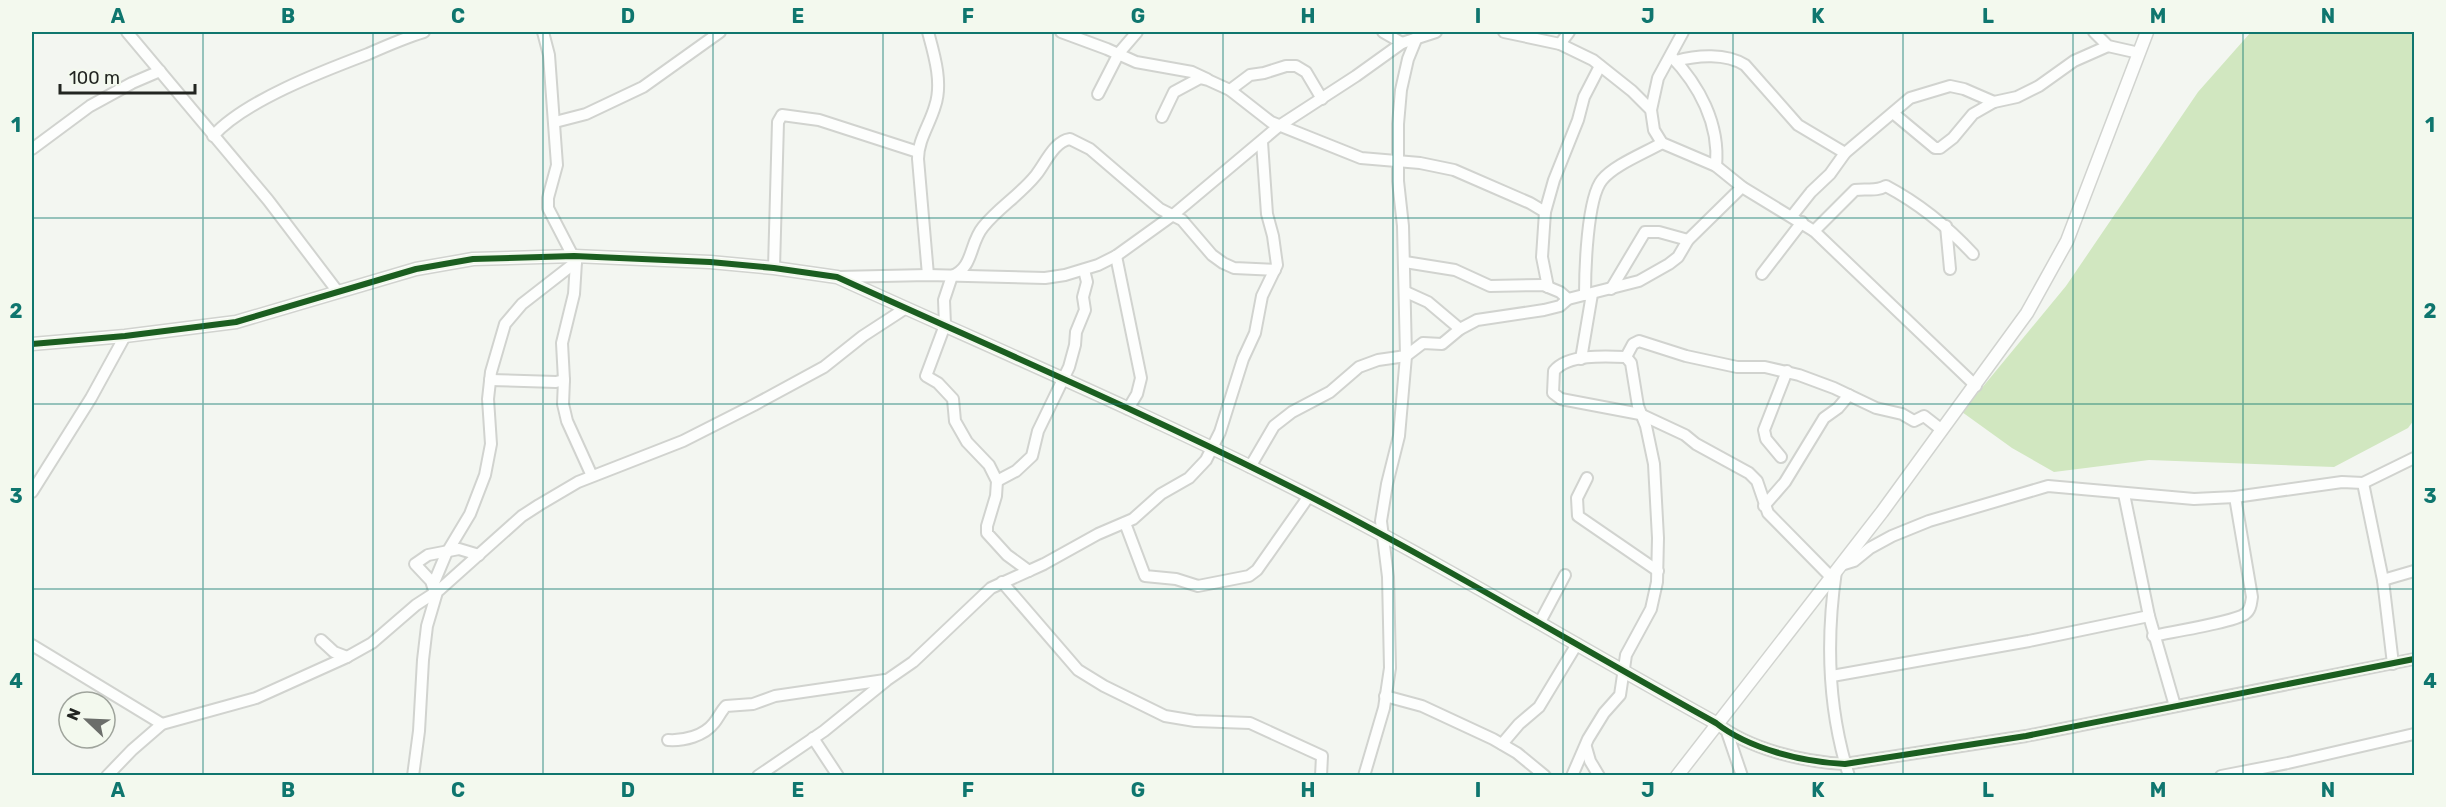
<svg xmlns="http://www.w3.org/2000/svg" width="2446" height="807" viewBox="0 0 2446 807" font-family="Rubik,sans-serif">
<rect width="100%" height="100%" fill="#f3f6f1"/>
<path fill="#d1e7c0" d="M2251,32h163v388l-6,8 -74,39 -185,-7 -95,12 -42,-24 -50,-36 104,-126 132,-194z"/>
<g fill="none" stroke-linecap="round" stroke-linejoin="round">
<g stroke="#d1d3cf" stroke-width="14">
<g id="minor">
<path d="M127,32l141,168 70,92"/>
<path d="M1061,32l46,17 29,13 56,10 15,7"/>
<path d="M1383,32l19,11"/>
<path d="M1504,32l56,12 33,16 39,31 19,19 3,20 8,13 54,23 26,21 72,44 162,155"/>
<path d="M2094,32l14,14 31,7"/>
<path d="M1560,44l9,-12"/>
<path d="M1671,56c28,29 49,68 45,110"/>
<path d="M1676,61c21,-6 50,-8 69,4l53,60 47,28"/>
<path d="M1230,90l20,-15 14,-2 22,-7h10l10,6 16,27"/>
<path d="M1098,94l21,-41 18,-21"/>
<path d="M1651,110l7,-32 25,-46"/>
<path d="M1893,113l42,35h5l13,-10 20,-24 21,-12 23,-5 22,-11 35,-25 34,-15"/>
<path d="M1162,117l12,-25 26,-14 8,2 22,10 41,32 90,36 59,5 34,7 76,33 15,9 -3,45 6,30"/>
<path d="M555,122l31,-8 57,-27 77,-55"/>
<path d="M213,136c31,-35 110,-65 155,-82 18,-8 36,-16 56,-22"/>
<path d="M32,149l58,-43 42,-23 28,-12"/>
<path d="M1545,212l9,-32 24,-60 6,-23 16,-31"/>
<path d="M1792,216l19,-24 19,-18 15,-21 65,-55 40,-12 14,3 30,13"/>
<path d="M1946,226l4,43"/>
<path d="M1814,231l41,-41c13,-2 20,2 31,-4 34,18 61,40 87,68"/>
<path d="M1116,256l25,122 -4,16 -9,15"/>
<path d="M576,262l-2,32 -12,49 2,37 -1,24 4,17 25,55"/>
<path d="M1405,262l50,8 35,16 53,-1 17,7 8,7"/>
<path d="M774,268l4,-146 4,-7 37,5 99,32"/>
<path d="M1762,274l40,-52"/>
<path d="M928,275l-10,-116c0,-19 12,-35 17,-53 8,-23 -1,-52 -7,-74"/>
<path d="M837,277l91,-2 117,3 20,-3 33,-10 18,-9 57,-41 106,-89 77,-50 46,-33 34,-11"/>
<path d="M1611,289l34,-57h14l29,8"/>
<path d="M1406,292l22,10 32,27"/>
<path d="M1585,295c0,-24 2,-97 17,-115 12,-15 43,-27 60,-37"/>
<path d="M1626,357c-21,-1 -58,-3 -72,14l-1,22 8,6 79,15 45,21 11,9 53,29 8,8 11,32 62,63"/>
<path d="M1626,357l7,-13 6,-3 47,15 51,11h28l34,8 35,13 42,20 26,6 12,7 10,-5 18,14"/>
<path d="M1581,359l11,-65"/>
<path d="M490,380l66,2 8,-2"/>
<path d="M1781,457l-15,-18 -2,-9 23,-59"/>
<path d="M1250,467l24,-41 18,-14 38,-20 29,-25 19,-7 28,-4 17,-13 19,1 18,-15 17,-9 67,-10 16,-4 8,-7 71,-18 30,-17 9,-7 10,-17 54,-53"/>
<path d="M1587,478l-10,20 1,18 80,55"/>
<path d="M997,481l19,-10 16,-15 6,-25 31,-64 6,-22 1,-13 9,-22 -2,-13 4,-15 -3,-12"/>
<path d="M2363,483l20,97 10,84"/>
<path d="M32,492l59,-94 34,-62"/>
<path d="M2124,494l25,122 26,90"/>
<path d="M1764,506l21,-24 39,-64 14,-10 11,-13"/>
<path d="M1125,523l20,53 31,3 22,7 51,-10 8,-6 52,-74"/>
<path d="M1841,565l13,-4 16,-13 22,-12 37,-15 119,-35 146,13 41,-2 107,-15 21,1 51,-25"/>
<path d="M1029,571l-22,-16 -20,-22v-7l9,-30 1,-15 -8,-16 -22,-23 -12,-21 -2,-22 -15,-16 -12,-7 19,-51 -1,-25 8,-24c22,-9 17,-32 31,-49 15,-19 37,-32 53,-52 9,-11 18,-34 34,-36l20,10 70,60 22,11 30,35 11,8 11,5 41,2"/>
<path d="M1836,571c-10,68 -8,139 13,205"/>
<path d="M2383,580l31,-9"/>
<path d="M1002,582l76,88 26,16 61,30 30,5 55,2 72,33 -1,20"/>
<path d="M433,585l13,-31 24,-40 15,-39 6,-31 -3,-45 3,-27 14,-48 17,-20 54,-42 -28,-54v-10l9,-33 -8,-110 -6,-23"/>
<path d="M434,590l-3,-9 -16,-17 13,-9 31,-6 20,6"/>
<path d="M1540,622l25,-47"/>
<path d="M2153,636c18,-4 81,-14 92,-22 6,-4 6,-11 7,-17l-17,-100"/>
<path d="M321,640l13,12 13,5"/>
<path d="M32,645l130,79"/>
<path d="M1832,676l197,-35 120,-25"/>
<path d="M1385,696l37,10 71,33 24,14 28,23"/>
<path d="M1716,723c33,26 87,39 129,41l181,-28 388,-77"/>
<path d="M1727,732l15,44"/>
<path d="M813,738l25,38"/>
<path d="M668,740c16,1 36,-4 46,-17 5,-6 7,-12 12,-17l27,-2 22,-8 110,-16"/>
<path d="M1502,744l17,-20 20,-17 38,-63"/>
<path d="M1586,747l4,14 9,15"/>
<path d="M107,776l25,-26 30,-26 94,-26 91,-41 25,-14 44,-38 20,-13"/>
<path d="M413,776l6,-45 4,-71 4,-34 10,-34 85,-76 17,-11 39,-23 105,-41 71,-36 70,-38 39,-31 43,-28"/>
<path d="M758,776l66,-45 63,-51 26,-18 78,-74 53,-24 54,-30 35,-15 28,-25 28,-16 17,-18 14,-28 23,-73 12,-26 7,-37 15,-31 -4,-29 -6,-22 -5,-72"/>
<path d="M1364,776l20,-68 6,-40 -2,-91 -7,-56 6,-37 12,-48 7,-80 -3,-130 -5,-45v-57l3,-34 7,-31 11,-27"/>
<path d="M1572,776l16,-37 16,-26 16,-18 6,-40 25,-46 6,-27 1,-44 -4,-74 -8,-38 -8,-20 -7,-43 -5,-6"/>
<path d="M2221,776l67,-13 126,-29"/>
</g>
</g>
<g stroke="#d1d3cf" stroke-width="15">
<g id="tertiary">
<path d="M32,344l93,-8 111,-14 180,-53 57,-10 101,-3 136,6 64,6 63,9c158,72 318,140 472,219 138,71 271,152 407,227"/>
<path d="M1677,776l205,-264 145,-199 40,-72 80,-209"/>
</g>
</g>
<use href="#minor" stroke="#fdfefd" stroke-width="10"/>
<use href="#tertiary" stroke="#fdfefd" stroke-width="12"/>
<g stroke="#f3f9ee" stroke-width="10">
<path id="cycleway" d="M32,344l93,-8 111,-14 180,-53 57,-10 101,-3 136,6 64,6 63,9c158,72 318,140 472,219 138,71 271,152 407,227 33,26 87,39 129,41l181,-28 388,-77"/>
</g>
<use href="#cycleway" stroke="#1b5e20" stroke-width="6"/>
</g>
<path fill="none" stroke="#0f766e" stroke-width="1.5" stroke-opacity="0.55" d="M203,32v744M373,32v744M543,32v744M713,32v744M883,32v744M1053,32v744M1223,32v744M1393,32v744M1563,32v744M1733,32v744M1903,32v744M2073,32v744M2243,32v744M32,218h2382M32,404h2382M32,589h2382"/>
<rect width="2446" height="807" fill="none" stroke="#f3f9ee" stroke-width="66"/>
<g transform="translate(87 720) rotate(293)"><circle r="28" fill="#f3f9ee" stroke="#9fa49c" stroke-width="1.5"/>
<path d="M0-4.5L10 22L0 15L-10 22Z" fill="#6b6e6a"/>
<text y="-9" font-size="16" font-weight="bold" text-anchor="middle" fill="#222521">N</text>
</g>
<path d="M60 84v9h135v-9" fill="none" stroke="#222521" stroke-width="3"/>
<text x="69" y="84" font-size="18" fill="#222521" stroke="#f3f9ee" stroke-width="4.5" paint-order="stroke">100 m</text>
<rect x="33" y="33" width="2380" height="741" fill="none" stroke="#0f766e" stroke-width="2"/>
<g font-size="20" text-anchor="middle" font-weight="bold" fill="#0f766e">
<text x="118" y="23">A</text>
<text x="288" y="23">B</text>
<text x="458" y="23">C</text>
<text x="628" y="23">D</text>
<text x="798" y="23">E</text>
<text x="968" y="23">F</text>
<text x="1138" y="23">G</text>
<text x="1308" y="23">H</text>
<text x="1478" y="23">I</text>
<text x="1648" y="23">J</text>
<text x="1818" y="23">K</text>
<text x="1988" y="23">L</text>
<text x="2158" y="23">M</text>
<text x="2328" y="23">N</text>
<text x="16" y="132">1</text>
<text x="2430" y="132">1</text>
<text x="16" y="318">2</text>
<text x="2430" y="318">2</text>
<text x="16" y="503">3</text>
<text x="2430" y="503">3</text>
<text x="16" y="688">4</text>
<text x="2430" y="688">4</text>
<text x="118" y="797">A</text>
<text x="288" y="797">B</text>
<text x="458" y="797">C</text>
<text x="628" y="797">D</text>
<text x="798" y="797">E</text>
<text x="968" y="797">F</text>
<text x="1138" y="797">G</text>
<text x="1308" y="797">H</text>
<text x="1478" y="797">I</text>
<text x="1648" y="797">J</text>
<text x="1818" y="797">K</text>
<text x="1988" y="797">L</text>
<text x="2158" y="797">M</text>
<text x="2328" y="797">N</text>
</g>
</svg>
